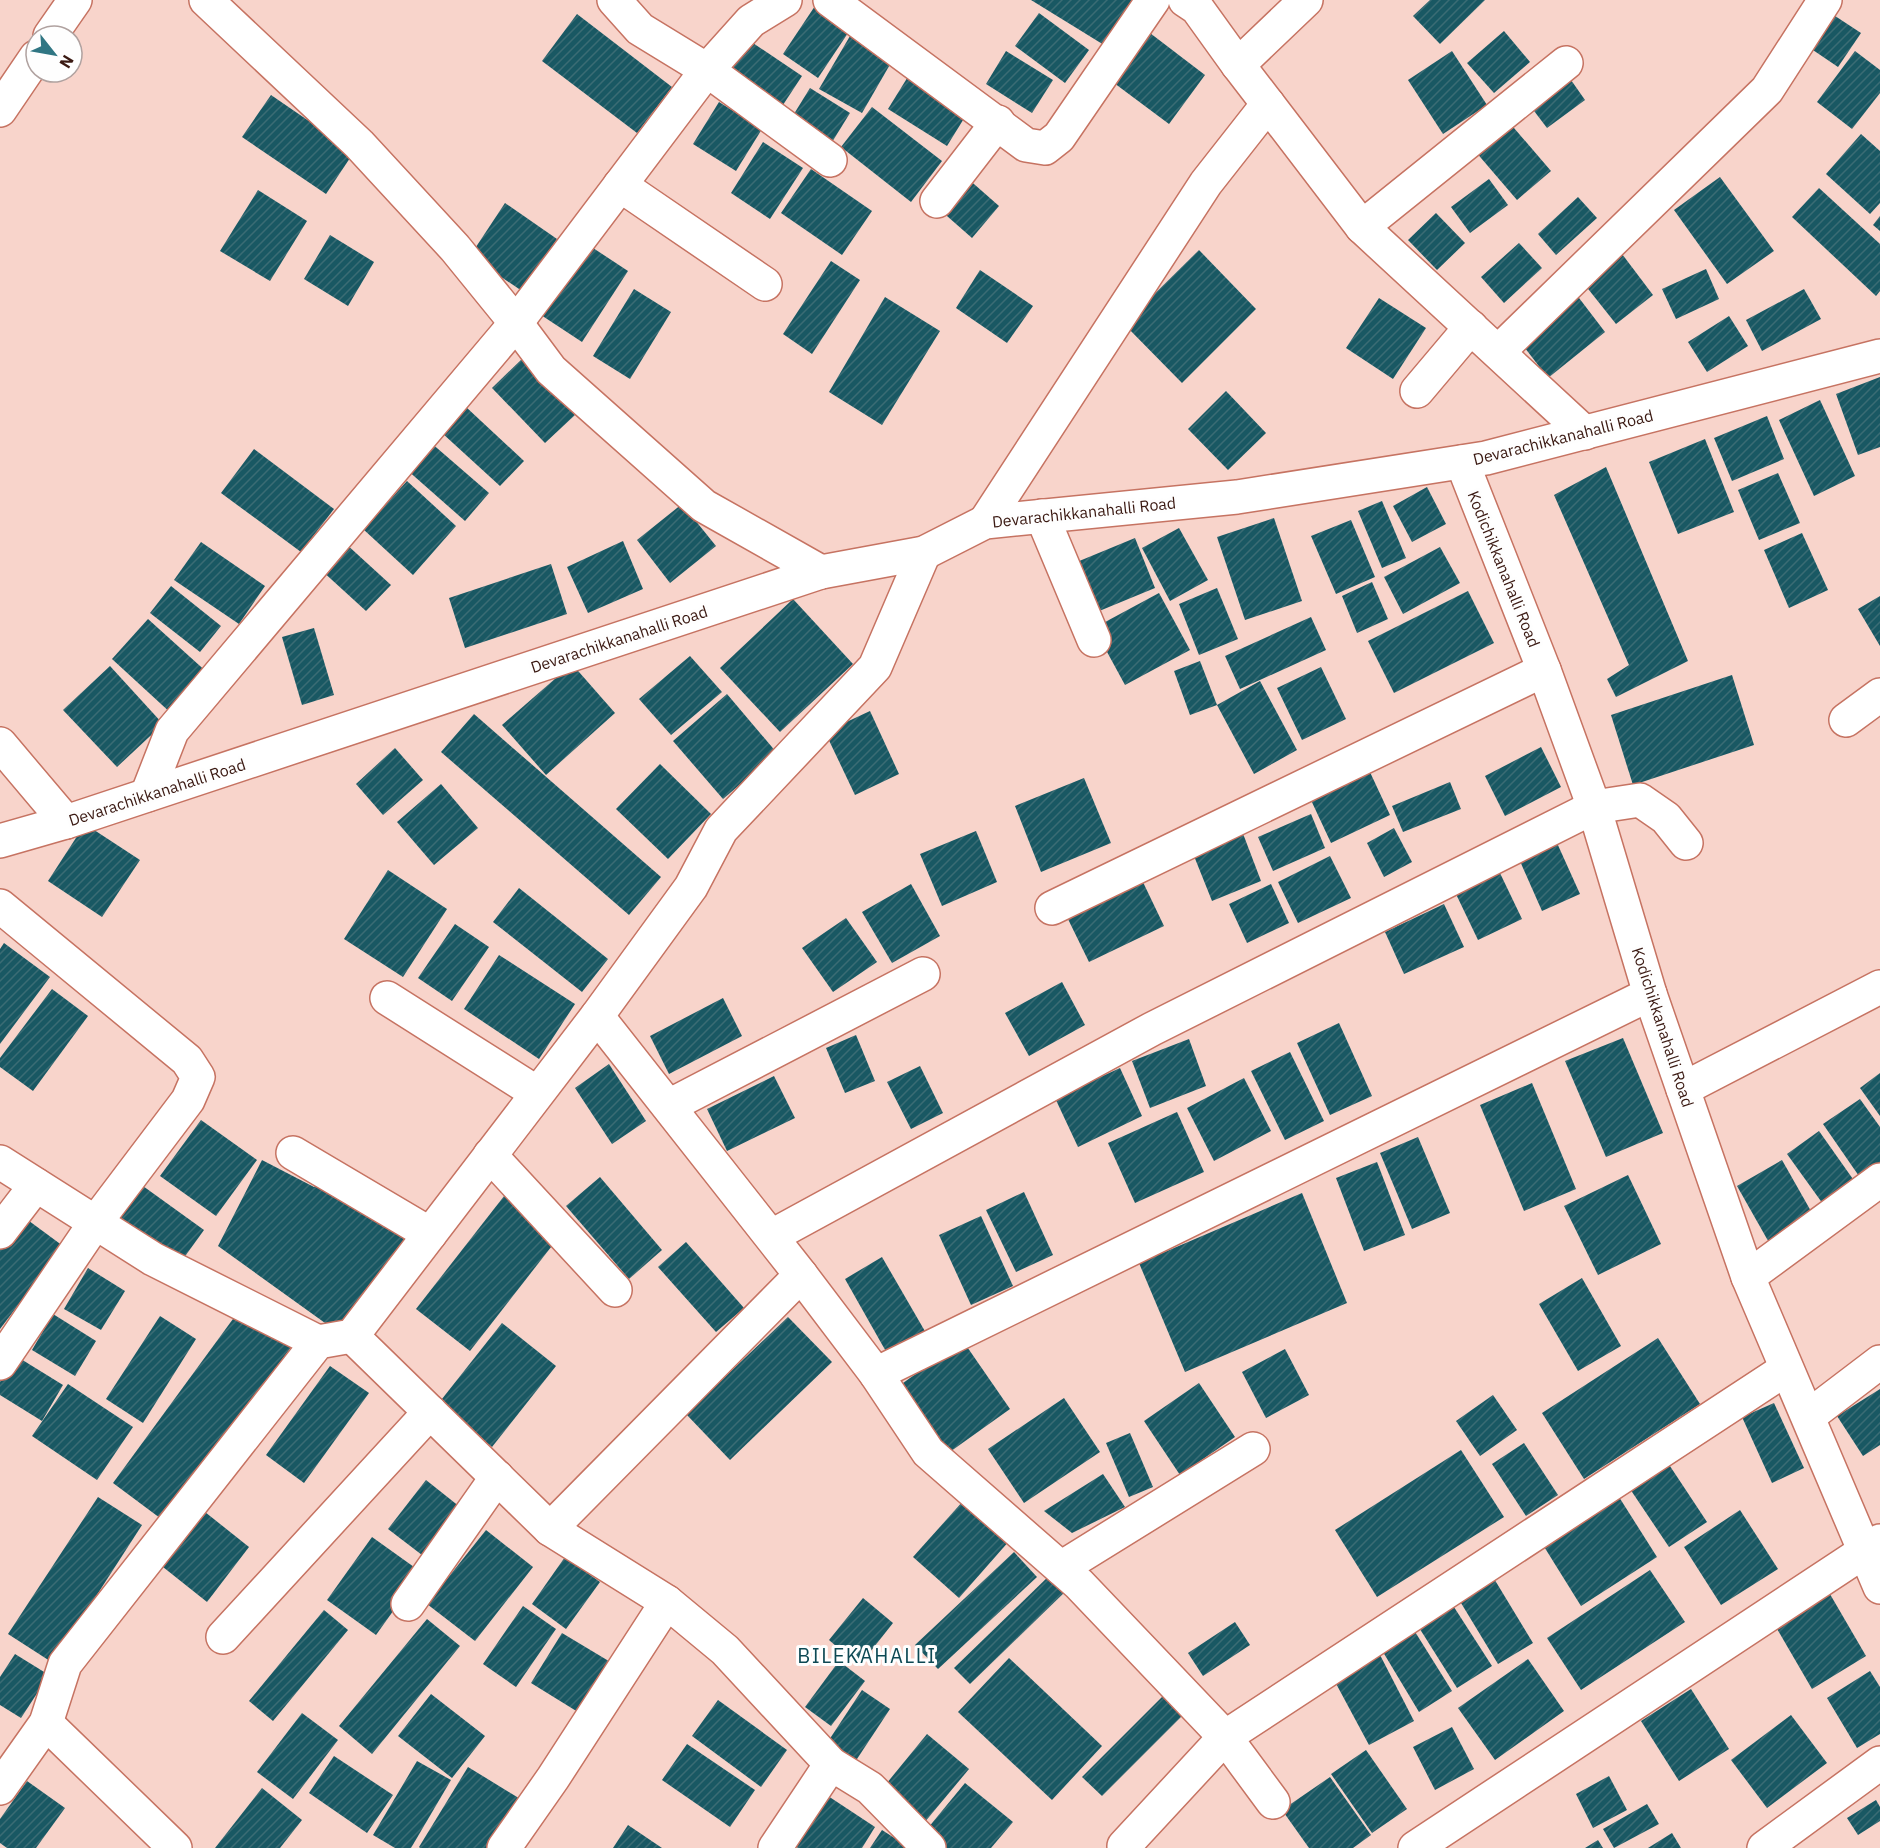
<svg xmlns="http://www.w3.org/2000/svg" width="1880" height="1848" viewBox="0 0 1880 1848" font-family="'IBM Plex Sans',sans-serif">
<defs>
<pattern id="building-hatch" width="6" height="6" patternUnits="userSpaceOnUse" patternTransform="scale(1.5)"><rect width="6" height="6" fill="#195863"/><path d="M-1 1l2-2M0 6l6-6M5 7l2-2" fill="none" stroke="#3b6c74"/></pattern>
</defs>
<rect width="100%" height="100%" fill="#f8d4cb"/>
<g fill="url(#building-hatch)">
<path d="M819,0l35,24 -36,54 -35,-24z"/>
<path d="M1031,0h101l-28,45z"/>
<path d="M1430,0h55l-45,44 -27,-28z"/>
<path d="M1829,12l32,21 -23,34 -31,-21z"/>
<path d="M1039,13l50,37 -24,33 -50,-37z"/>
<path d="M577,14l95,73 -35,46 -95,-72z"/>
<path d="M1146,30l59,45 -36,49 -59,-44z"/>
<path d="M1504,31l26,31 -36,31 -27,-30z"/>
<path d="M850,36l42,25 -30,52 -43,-24z"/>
<path d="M750,41l52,35 -25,38 -53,-35z"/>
<path d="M1006,51l47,29 -21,33 -46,-29z"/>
<path d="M1452,51l35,54 -44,29 -35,-54z"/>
<path d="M1855,51l25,19v23l-28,36 -35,-27z"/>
<path d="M1564,70l21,30 -38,28 -22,-29z"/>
<path d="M909,75l59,37 -21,34 -59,-37z"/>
<path d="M810,88l40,25 -21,34 -40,-25z"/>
<path d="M271,95l83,57 -28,42 -84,-57z"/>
<path d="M719,102l43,27 -26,42 -43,-27z"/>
<path d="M872,107l70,54 -31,41 -70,-55z"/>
<path d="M1508,121l43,50 -34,29 -42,-49z"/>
<path d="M1861,134l19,17v52l-10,11 -44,-40z"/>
<path d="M763,142l40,26 -33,51 -39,-26z"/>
<path d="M811,169l61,42 -30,44 -61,-42z"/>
<path d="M966,177l33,29 -27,32 -33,-29z"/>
<path d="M1720,177l54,74 -47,33 -53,-74z"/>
<path d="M1489,179l19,26 -38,28 -19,-26z"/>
<path d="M1819,188l61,56v47l-4,5 -84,-79z"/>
<path d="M258,190l49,31 -37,60 -50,-30z"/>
<path d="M1578,197l19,21 -41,37 -18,-21z"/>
<path d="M505,203l52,36 -35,52 -52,-35z"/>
<path d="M1436,213l29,30 -28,27 -29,-30z"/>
<path d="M1880,216v15l-7,-6z"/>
<path d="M330,235l44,27 -26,44 -44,-27z"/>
<path d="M1519,243l23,25 -38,35 -23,-26z"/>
<path d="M587,244l41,27 -46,71 -41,-27z"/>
<path d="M1199,250l57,59 -74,74 -58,-59z"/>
<path d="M1619,250l34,45 -37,29 -35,-44z"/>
<path d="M831,261l29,19 -48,74 -29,-20z"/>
<path d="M1706,269l13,30 -43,20 -14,-30z"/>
<path d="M980,270l53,36 -26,37 -51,-35z"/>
<path d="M634,289l37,23 -41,67 -37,-23z"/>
<path d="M1804,289l17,30 -59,32 -16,-31z"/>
<path d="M1576,294l29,38 -57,46 -30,-39z"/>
<path d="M885,297l55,34 -58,94 -53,-33z"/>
<path d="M1379,298l47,30 -33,51 -47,-31z"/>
<path d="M1729,316l19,30 -41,26 -19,-30z"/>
<path d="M522,359l53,56 -30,28 -53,-55z"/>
<path d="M1880,377v70l-22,8 -22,-61z"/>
<path d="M1226,391l40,42 -38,37 -40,-41z"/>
<path d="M1820,400l35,76 -41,20 -35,-76z"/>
<path d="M466,407l58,54 -24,25 -58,-53z"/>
<path d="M1767,416l17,43 -52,22 -18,-43z"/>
<path d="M1705,439l29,73 -56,22 -29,-72z"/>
<path d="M430,442l59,51 -24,28 -59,-52z"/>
<path d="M254,449l80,60 -33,43 -80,-59z"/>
<path d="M1606,467l82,194 -72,36 -9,-18 22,-14 -75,-170z"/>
<path d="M1778,473l22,50 -41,17 -21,-50z"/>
<path d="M407,481l49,45 -43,49 -50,-46z"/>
<path d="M1427,487l19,37 -34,18 -19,-36z"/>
<path d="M1382,501l24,57 -24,10 -24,-57z"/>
<path d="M682,504l34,42 -46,37 -33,-43z"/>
<path d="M1274,518l28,83 -57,19 -28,-83z"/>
<path d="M1351,520l24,57 -39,17 -25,-58z"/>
<path d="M1179,528l29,52 -38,21 -28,-53z"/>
<path d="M1802,533l26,57 -39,18 -25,-58z"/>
<path d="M1135,538l20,50 -63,26 -20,-50z"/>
<path d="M623,541l20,48 -55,24 -21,-46z"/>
<path d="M201,542l64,44 -26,38 -65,-44z"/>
<path d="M345,543l46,42 -25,26 -46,-42z"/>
<path d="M1440,547l20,36 -57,31 -19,-37z"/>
<path d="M551,564l16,50 -102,34 -16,-50z"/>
<path d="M1372,582l16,37 -31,14 -15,-37z"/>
<path d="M171,586l50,40 -21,26 -50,-39z"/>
<path d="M1217,588l21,51 -39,16 -20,-51z"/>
<path d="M1468,591l26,52 -100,50 -26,-52z"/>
<path d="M1159,593l31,57 -65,35 -31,-57z"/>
<path d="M1880,596v50l-22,-37z"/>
<path d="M793,599l60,65 -73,68 -60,-64z"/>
<path d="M1311,617l15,33 -86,39 -15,-33z"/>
<path d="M148,619l62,56 -37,40 -61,-56z"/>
<path d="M314,628l20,67 -32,10 -20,-68z"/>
<path d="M690,656l32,36 -51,43 -32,-36z"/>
<path d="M1200,661l17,44 -27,10 -16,-44z"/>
<path d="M572,664l43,49 -69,62 -44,-50z"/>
<path d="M110,666l53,58 -46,43 -54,-57z"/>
<path d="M1321,667l25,52 -44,21 -25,-52z"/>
<path d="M1732,675l22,70 -121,40 -22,-70z"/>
<path d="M1260,681l37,69 -43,24 -37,-69z"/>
<path d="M727,694l50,59 -54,46 -50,-58z"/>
<path d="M870,711l29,63 -44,21 -30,-63z"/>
<path d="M474,714l187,163 -32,38 -188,-163z"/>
<path d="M1541,747l20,40 -56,29 -20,-40z"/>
<path d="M395,748l28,32 -40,35 -27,-31z"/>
<path d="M660,764l51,50 -43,45 -52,-50z"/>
<path d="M1369,770l21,45 -59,28 -21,-45z"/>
<path d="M1084,778l27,65 -70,29 -26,-66z"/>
<path d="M1450,782l11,27 -58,23 -11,-26z"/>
<path d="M441,784l37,44 -44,37 -37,-43z"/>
<path d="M1311,814l14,34 -52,23 -15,-34z"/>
<path d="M85,824l55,36 -38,57 -54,-36z"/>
<path d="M1394,828l18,34 -28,15 -17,-34z"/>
<path d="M976,831l21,51 -55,24 -22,-52z"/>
<path d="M1242,831l19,50 -49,20 -20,-50z"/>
<path d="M1557,843l23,51 -38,17 -23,-52z"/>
<path d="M1330,856l21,42 -53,25 -20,-41z"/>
<path d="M388,870l59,39 -44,68 -59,-38z"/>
<path d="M1499,871l23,48 -44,21 -23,-48z"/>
<path d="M1141,878l23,48 -75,36 -23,-47z"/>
<path d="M911,884l29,52 -48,27 -30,-51z"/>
<path d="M1271,884l18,39 -42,20 -18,-39z"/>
<path d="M519,888l89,71 -26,33 -89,-70z"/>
<path d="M1444,904l20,43 -60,27 -19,-42z"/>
<path d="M846,918l31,44 -44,30 -31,-44z"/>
<path d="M455,924l34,23 -37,54 -34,-23z"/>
<path d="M4,943l46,34 -50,67v-95z"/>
<path d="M499,955l76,49 -36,55 -75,-50z"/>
<path d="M1062,982l23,43 -56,31 -24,-43z"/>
<path d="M52,989l36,27 -55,75 -33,-24v-9z"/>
<path d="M723,998l19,38 -73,38 -19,-38z"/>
<path d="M1339,1023l33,73 -42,19 -33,-72z"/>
<path d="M856,1035l19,46 -30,12 -19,-45z"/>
<path d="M1623,1038l40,95 -57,24 -41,-96z"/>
<path d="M1189,1039l17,47 -56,22 -18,-47z"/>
<path d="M1290,1052l34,69 -39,19 -34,-69z"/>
<path d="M609,1064l37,57 -34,23 -37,-56z"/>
<path d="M920,1066l23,47 -32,16 -24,-47z"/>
<path d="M1120,1068l22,48 -64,31 -23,-49z"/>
<path d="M1880,1073v43l-20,-28z"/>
<path d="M774,1076l21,42 -68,33 -20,-42z"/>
<path d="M1244,1078l27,53 -57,30 -27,-53z"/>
<path d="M1532,1083l44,106 -52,22 -44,-106z"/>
<path d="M1860,1099l20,28v39l-19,13 -38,-55z"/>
<path d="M1177,1112l27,60 -69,31 -27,-60z"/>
<path d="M201,1120l56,40 -41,56 -56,-40z"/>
<path d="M1819,1131l36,51 -32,22 -36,-50z"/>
<path d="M1418,1137l32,76 -38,16 -32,-76z"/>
<path d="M262,1160l52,27 11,-8 85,60 -71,94 -121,-87z"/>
<path d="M1782,1160l34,60 -45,26 -34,-60z"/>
<path d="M1377,1162l28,73 -41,16 -28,-73z"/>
<path d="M1628,1175l33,69 -63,31 -34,-69z"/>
<path d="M600,1177l62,73 -33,29 -63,-73z"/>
<path d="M136,1181l68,49 -26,36 -68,-50z"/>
<path d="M508,1191l54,42 -92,118 -54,-42z"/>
<path d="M1024,1192l29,63 -37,17 -30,-62z"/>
<path d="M1302,1193l45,110 -162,69 -46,-109z"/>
<path d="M21,1215l42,31 -63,83v-86z"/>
<path d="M981,1216l32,70 -42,19 -32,-70z"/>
<path d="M686,1242l58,66 -28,24 -58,-65z"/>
<path d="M882,1257l44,76 -38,22 -43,-76z"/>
<path d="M88,1268l37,23 -24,39 -37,-21z"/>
<path d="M1582,1278l39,68 -43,25 -39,-67z"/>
<path d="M241,1308l51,38 -128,175 -51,-38z"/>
<path d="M53,1314l43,27 -21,35 -43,-26z"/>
<path d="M160,1316l36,23 -53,84 -37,-24z"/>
<path d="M788,1317l44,45 -102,98 -44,-46z"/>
<path d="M502,1323l54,43 -64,81 -54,-43z"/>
<path d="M1658,1338l42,66 -116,75 -42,-66z"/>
<path d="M963,1341l47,68 -63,45 -47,-69z"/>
<path d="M1285,1349l24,46 -43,23 -24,-46z"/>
<path d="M16,1356l47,29 -21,36 -42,-26v-13z"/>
<path d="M330,1366l39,27 -65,90 -38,-28z"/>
<path d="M1199,1383l36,54 -55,38 -36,-54z"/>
<path d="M68,1384l65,43 -36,53 -65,-44z"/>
<path d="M1880,1389v56l-17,11 -26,-40z"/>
<path d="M1493,1395l24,35 -37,26 -24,-35z"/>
<path d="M1064,1398l36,54 -76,51 -36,-54z"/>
<path d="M1774,1403l30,65 -32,15 -30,-66z"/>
<path d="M1130,1433l23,54 -24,10 -23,-54z"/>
<path d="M1524,1443l34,52 -32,21 -34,-52z"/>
<path d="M1461,1450l43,67 -127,80 -42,-67z"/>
<path d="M1662,1454l45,68 -38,25 -45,-67z"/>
<path d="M1103,1474l22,33 -53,26 -28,-22z"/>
<path d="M426,1480l34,27 -38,48 -34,-26z"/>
<path d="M98,1497l44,28 -89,138 -45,-29z"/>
<path d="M1619,1497l38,60 -76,49 -38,-61z"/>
<path d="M964,1500l46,40 -51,58 -46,-41z"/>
<path d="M1740,1510l38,59 -57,36 -37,-58z"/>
<path d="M205,1512l44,35 -42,55 -44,-35z"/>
<path d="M486,1530l47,37 -58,74 -48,-37z"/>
<path d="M372,1537l49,35 -45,63 -49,-35z"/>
<path d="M1014,1552l23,25 -99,92 -23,-24z"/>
<path d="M565,1557l35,25 -34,47 -34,-25z"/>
<path d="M1650,1570l35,52 -104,68 -34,-52z"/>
<path d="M1053,1572l16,16 -99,96 -16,-16z"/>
<path d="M1493,1577l40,66 -35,21 -40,-66z"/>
<path d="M1827,1589l39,67 -54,33 -39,-67z"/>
<path d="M863,1598l30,25 -34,43 -30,-26z"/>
<path d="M1452,1604l40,62 -35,22 -39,-62z"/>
<path d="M523,1606l33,23 -40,58 -33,-23z"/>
<path d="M324,1610l24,20 -75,91 -24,-20z"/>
<path d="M427,1619l33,27 -88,108 -33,-28z"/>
<path d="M1235,1622l15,23 -47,31 -15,-23z"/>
<path d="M1412,1627l40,64 -33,21 -39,-65z"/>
<path d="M562,1633l55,33 -31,51 -55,-34z"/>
<path d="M1379,1653l35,68 -45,24 -36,-67z"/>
<path d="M15,1654l34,21 -28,43 -21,-13v-28z"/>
<path d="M1009,1658l93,88 -50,54 -94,-88z"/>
<path d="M1528,1659l36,52 -69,49 -37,-52z"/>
<path d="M839,1661l26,20 -34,45 -26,-19z"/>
<path d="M1870,1671l10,16v47l-23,14 -30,-50z"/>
<path d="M1170,1689l20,19 -88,88 -20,-19z"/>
<path d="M1691,1689l38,60 -50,32 -38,-60z"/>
<path d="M862,1690l28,19 -35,53 -28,-19z"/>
<path d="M431,1694l54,42 -33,42 -54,-42z"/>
<path d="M718,1700l69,50 -26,37 -69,-51z"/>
<path d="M302,1713l36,27 -45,59 -36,-27z"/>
<path d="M1791,1715l36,48 -60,45 -36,-48z"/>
<path d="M1452,1727l22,42 -39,21 -22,-43z"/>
<path d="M927,1734l42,35 -45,54 -42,-34z"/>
<path d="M687,1744l68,46 -25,37 -68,-47z"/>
<path d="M1366,1750l41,59 -35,24 -41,-59z"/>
<path d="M334,1756l59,39 -26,38 -58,-40z"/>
<path d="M417,1761l34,19 -40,68h-16l-22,-13z"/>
<path d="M468,1767l54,33 -30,48h-72l-1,-1z"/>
<path d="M1609,1776l18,34 -34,18 -17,-34z"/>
<path d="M1330,1777l41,58 -18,13h-44l-27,-38z"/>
<path d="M27,1781l38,27 -29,40h-29l-7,-5v-24z"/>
<path d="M965,1783l48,39 -22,26h-51l-17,-14z"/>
<path d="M262,1788l40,32 -22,28h-65z"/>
<path d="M825,1794l50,33 -13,21h-64l-6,-4z"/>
<path d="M1876,1800l4,7v14l-22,14 -11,-17z"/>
<path d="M1647,1804l12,20 -45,24 -11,-19z"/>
<path d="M628,1825l34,23h-49z"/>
<path d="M882,1830l28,18h-40z"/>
<path d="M1672,1833l9,15h-33z"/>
<path d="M1598,1840l5,8h-18z"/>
</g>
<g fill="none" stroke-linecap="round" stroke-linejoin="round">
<g stroke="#c67362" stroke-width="36">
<g id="minor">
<path d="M206,0l153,144 96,104 61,75 35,47 153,136 117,66"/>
<path d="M614,0l26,29 67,41 123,90"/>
<path d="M830,0l196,145 19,3 14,-11 94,-137"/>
<path d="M1185,0l12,8 41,57"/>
<path d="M50,36l25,-36"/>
<path d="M1268,104l-30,-39 68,-65"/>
<path d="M0,110l36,-53"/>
<path d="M620,185l145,99"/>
<path d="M937,201l61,-79"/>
<path d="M1362,227l204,-164"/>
<path d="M1498,352l269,-262 58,-90"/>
<path d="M1417,391l54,-64"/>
<path d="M1462,462l82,208 50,137 56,187 98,283 132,310"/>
<path d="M1042,516l52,124"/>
<path d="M985,522l221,-339 62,-79 94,123 223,206"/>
<path d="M1846,720l34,-25"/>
<path d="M0,744l66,78"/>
<path d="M147,795l25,-64 344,-408 191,-253 44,-49 34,-21"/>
<path d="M0,841l66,-19 755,-250 103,-19 61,-31 252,-25 249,-39 394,-102"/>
<path d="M0,906l187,154 11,17 -10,23 -93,123 -95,140"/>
<path d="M1052,908l492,-238"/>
<path d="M387,998l150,95"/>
<path d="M597,1016l204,259 75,99 52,78 151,132 146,153 48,65"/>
<path d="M1683,1089l197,-102"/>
<path d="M669,1106l254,-132"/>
<path d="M293,1153l137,81"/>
<path d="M490,1155l125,135"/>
<path d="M0,1162l153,97 165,83"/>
<path d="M0,1232l36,-47"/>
<path d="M772,1236l380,-207 442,-222 46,-7 26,18 20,25"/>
<path d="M1748,1277l132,-97"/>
<path d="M352,1336l198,193 117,73 58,48 106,114 39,24 59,60"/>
<path d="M876,1374l774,-380"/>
<path d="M1809,1416l71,-54"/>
<path d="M550,1529l251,-254"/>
<path d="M1061,1568l192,-119"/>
<path d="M408,1604l89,-127"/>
<path d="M223,1637l207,-225"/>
<path d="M46,1723l129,125"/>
<path d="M0,1788l46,-65 19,-59 253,-322 34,-6 245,-320 94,-129 30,-57 154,-163 49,-114"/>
<path d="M1124,1846l101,-109 561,-368"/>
<path d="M504,1848l49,-70 114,-176"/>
<path d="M775,1848l56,-84"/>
<path d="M1415,1848l465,-307"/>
<path d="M1764,1848l116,-85"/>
</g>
</g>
<use href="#minor" stroke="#fff" stroke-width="33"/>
</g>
<g text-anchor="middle" stroke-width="6" stroke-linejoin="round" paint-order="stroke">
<g font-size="16" fill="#3a1912" stroke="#fefefe">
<text transform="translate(1563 437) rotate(-14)" y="6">Devarachikkanahalli Road</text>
<text transform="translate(1084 512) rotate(-6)" y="6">Devarachikkanahalli Road</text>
<text transform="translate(1504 569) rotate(68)" y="6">Kodichikkanahalli Road</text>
<text transform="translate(619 639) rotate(-18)" y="6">Devarachikkanahalli Road</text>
<text transform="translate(157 792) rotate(-18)" y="6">Devarachikkanahalli Road</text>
<text transform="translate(1663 1027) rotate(72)" y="6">Kodichikkanahalli Road</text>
</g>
<g font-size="20" letter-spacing="1.5" fill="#0c4853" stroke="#fefefe">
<text x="867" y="1663">BILEKAHALLI</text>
</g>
</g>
<g transform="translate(54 54) rotate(121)"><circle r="28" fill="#fefefe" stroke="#b0a2a0" stroke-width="1.5"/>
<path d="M0-4.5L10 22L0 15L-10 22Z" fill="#307683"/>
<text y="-9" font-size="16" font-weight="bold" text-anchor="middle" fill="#3a1912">N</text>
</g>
</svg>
